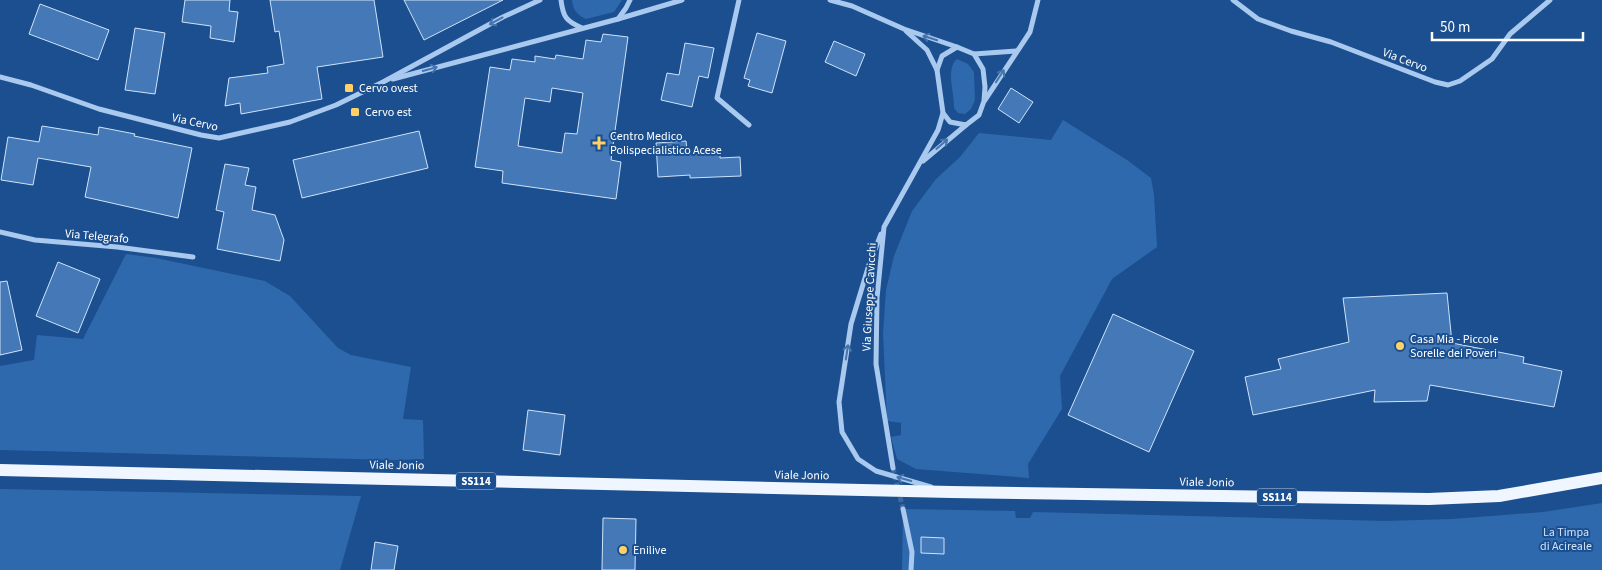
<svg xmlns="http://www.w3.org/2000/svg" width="1602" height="570" viewBox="0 0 1602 570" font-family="'Source Sans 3',sans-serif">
<rect width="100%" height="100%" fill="#1b4f8f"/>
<g fill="#2e69ad">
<path d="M572,0h50l-8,12 -28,7c-9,-4 -13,-9 -14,-19z"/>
<path d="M957,59l11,5 6,8 1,28 -4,9 -6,5 -7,-1 -4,-5c1,-14 -9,-39 3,-49z"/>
<path d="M1063,120l64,40 24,18 3,17 3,52 -45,32 -52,97 2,33 -34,55 1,14 -113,-9 -19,-10 -6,-22 10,-2v-12l-14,-2 -4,-88 3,-43 8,-34 18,-45 24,-32 24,-22 19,-24 72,7z"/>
<path d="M126,254l30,4 109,23 25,15 48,52 13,7 60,12 -8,52 20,1 1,39 -29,1 -395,-10v-84l34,-6 3,-25 46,4z"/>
<path d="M0,489l361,7 -21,74h-340z"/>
<path d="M1602,503v67h-700l1,-61 112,2 1,7h14l3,-6 352,9 67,-2 91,-7z"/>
</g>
<g fill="#4478b7" stroke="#cfe3fa" fill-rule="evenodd">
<path d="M185,0h45l-1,11 9,1 -4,30 -24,-4 1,-12 -29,-4z"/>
<path d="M270,0h104l9,57 -66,10 5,32 -81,15 -1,-11 -15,3 4,-28 39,-5 -1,-6 17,-3 -5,-33 -4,1z"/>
<path d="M404,0h99l-79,40z"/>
<path d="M40,4l69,26 -11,30 -69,-26z"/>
<path d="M135,28l30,5 -10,61 -30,-4z"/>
<path d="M757,33l29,8 -14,52 -24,-7 2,-6 -6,-2z"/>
<path d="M603,34l25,3 -17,123 10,2 -5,37 -114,-16 1,-12 -28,-4 15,-100 20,3 2,-11 23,3v-6l20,3 1,-4 27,4 3,-19 15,2zM552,88l31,5 -6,41 -12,-1 -3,20 -44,-7 7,-48 25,4z"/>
<path d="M834,41l31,13 -9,22 -31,-14z"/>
<path d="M685,43l29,5 -6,30 -9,-2 -7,31 -31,-7 6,-27 12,2z"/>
<path d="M1011,88l22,14 -14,21 -21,-14z"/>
<path d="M42,126l56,9 1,-8 36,7 -1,2 58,12 -14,70 -93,-21 6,-30 -53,-9 -5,27 -32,-5 7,-43 31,5z"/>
<path d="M419,131l9,37 -126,30 -9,-38z"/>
<path d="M686,141l1,10 33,-2v9l20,-1 1,19 -51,2v-3l-32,2 -2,-34z"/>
<path d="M225,164l24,4 -4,17 11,2 -4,23 23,5 9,25 -4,21 -63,-12 7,-37 -8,-2z"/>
<path d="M58,262l42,17 -22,54 -42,-17z"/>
<path d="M7,281l15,69 -22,5v-73z"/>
<path d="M1447,293l5,50 72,14 -1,6 39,8 -8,36 -124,-22 -3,16 -53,1 1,-12 -122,25 -8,-38 36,-8 -3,-10 71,-17 -6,-44z"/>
<path d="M1113,314l81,37 -45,101 -81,-37z"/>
<path d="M528,410l37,5 -5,40 -37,-5z"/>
<path d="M603,518l33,1 -1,51h-33z"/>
<path d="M921,537l23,1v16l-23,-1z"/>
<path d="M375,542l23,4 -4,24h-23z"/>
</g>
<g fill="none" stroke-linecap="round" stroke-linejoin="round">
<path stroke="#3d69a0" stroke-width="5" stroke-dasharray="5 2.5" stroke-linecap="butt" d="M893,468l10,41"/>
<g stroke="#a9c9ee" stroke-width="5">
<path d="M561,0c2,17 5,21 21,28"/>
<path d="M739,0l-22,98 32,27"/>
<path d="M830,0l22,6 52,23 53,18"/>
<path d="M1233,0l25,19 33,12 40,11 104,40 13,3 12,-4 32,-22 18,-25 40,-34"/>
<path d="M618,19l64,-19"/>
<path d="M906,31l21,19 10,20"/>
<path d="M974,54l9,15 2,18 -1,14 -5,14 -13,10 -16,-3 -7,-9 -6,-43 5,-14 15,-9 17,7 42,-3"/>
<path d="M0,77l31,8 68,24 102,26 18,3 71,-16 46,-17 47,-23 120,-65 37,-17"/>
<path d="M393,79l225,-60 8,-11 4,-8"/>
<path d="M985,100l45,-68 8,-32"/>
<path d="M923,161l43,-36"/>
<path d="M0,232l35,8 82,7 76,10"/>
<path d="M881,234l-13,34 -17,56 -12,78 3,30 16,27 18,12 55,16"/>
<path d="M893,468l-17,-104 1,-66 7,-71 54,-97 5,-17"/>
<path d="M903,509l9,43 -1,18"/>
</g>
<path stroke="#f0f6ff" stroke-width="12" d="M0,470l951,22 478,7 70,-3 103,-18"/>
</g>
<defs><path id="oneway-shaft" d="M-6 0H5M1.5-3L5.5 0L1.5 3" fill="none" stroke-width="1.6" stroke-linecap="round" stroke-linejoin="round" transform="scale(1.25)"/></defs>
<g stroke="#4674ac">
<use href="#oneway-shaft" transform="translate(496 21) rotate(152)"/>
<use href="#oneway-shaft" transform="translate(930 38) rotate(-162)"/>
<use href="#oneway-shaft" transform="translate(430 69) rotate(-15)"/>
<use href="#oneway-shaft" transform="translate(1000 76) rotate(-57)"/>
<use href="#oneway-shaft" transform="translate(942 144) rotate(-41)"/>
<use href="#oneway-shaft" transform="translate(847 352) rotate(-81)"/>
<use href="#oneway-shaft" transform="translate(904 479) rotate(-164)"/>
</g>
<g fill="#ffd166" stroke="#1b4f8f" stroke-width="2">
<rect x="344" y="83" width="10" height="10" rx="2.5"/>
<rect x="350" y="107" width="10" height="10" rx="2.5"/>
<path d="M596.5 135.5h5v5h5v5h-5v5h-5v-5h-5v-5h5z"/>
<circle cx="1400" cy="346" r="5"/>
<circle cx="623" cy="550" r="5"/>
</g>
<g text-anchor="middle" stroke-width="4" stroke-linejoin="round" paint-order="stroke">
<g fill="#1b4f8f" stroke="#bbcadd" stroke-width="1">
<rect x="456" y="472.5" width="40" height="17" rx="4"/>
<rect x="1257" y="488.5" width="40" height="17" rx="4"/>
</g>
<g font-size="11" font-weight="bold" fill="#fff">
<text x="476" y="485">SS114</text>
<text x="1277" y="501">SS114</text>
</g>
<g font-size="12" fill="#fff" stroke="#1b4f8f">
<text transform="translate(1405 60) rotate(21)" y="4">Via Cervo</text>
<text transform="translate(195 122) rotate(12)" y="4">Via Cervo</text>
<text transform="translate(97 236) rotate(5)" y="4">Via Telegrafo</text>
<text transform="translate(869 297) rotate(-87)" y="4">Via Giuseppe Cavicchi</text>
<text transform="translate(397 465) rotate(1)" y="4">Viale Jonio</text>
<text transform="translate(802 475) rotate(1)" y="4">Viale Jonio</text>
<text transform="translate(1207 482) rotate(1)" y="4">Viale Jonio</text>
</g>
<g font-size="12" fill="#fff" stroke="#1b4f8f" text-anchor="start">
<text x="359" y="92">Cervo ovest</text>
<text x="365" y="116">Cervo est</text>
<text x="610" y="140">Centro Medico<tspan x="610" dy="14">Polispecialistico Acese</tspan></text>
<text x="1410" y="343">Casa Mia - Piccole<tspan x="1410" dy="14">Sorelle dei Poveri</tspan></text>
<text x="633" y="554">Enilive</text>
</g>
<g font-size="12" fill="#cfe3fa" stroke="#1b4f8f">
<text x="1566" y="536">La Timpa<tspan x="1566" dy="14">di Acireale</tspan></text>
</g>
</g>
<path d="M1432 32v8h151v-8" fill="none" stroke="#ffffff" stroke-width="2.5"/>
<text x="1440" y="32" font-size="15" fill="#ffffff" stroke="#1b4f8f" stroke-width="4" paint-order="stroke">50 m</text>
</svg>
